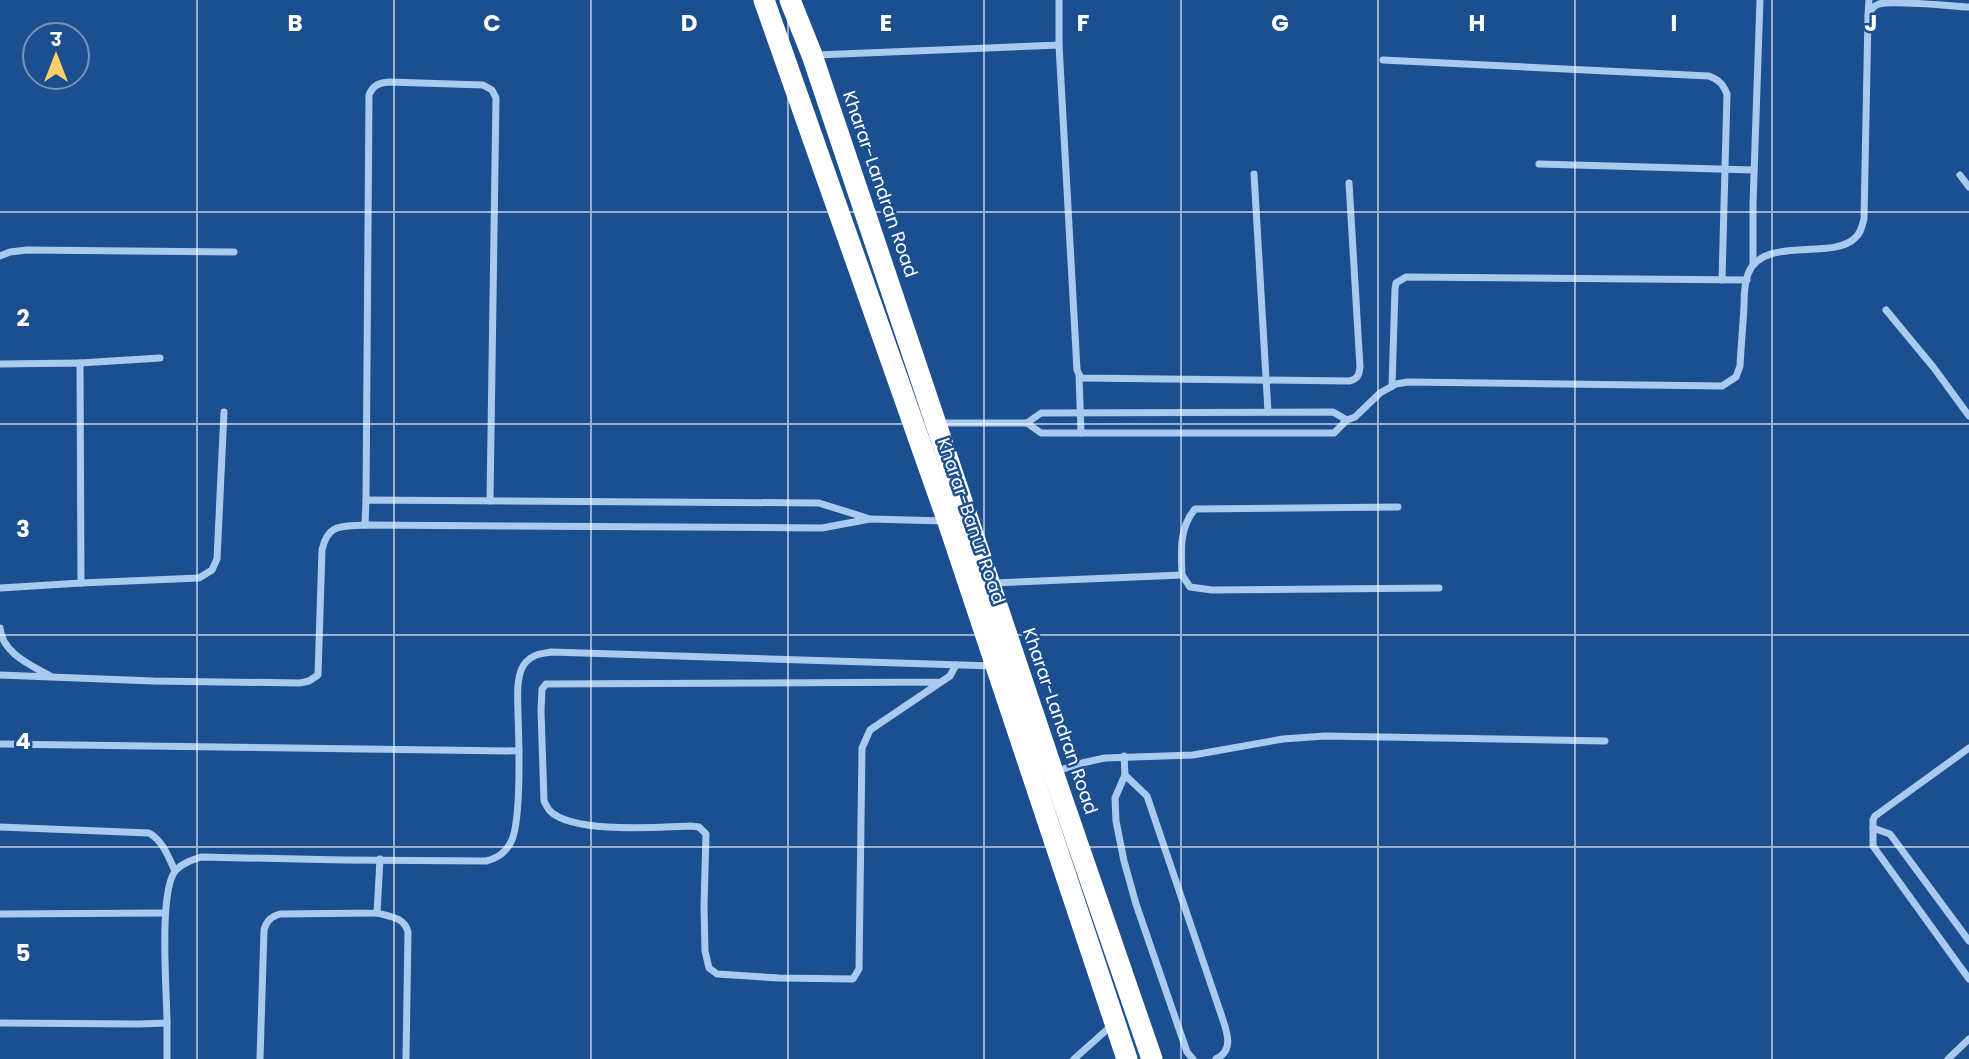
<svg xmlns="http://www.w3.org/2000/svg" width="1969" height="1059" viewBox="0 0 1969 1059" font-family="Poppins,'Noto Sans Devanagari',sans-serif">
<rect width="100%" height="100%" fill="#1b4f8f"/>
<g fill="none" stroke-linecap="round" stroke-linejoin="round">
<g stroke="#a9c9ee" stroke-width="7">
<path d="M1059,0v45l18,325 4,8 268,3c9,-2 10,-6 11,-14l-11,-184"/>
<path d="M1868,15l1,-15"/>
<path d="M817,55l242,-10"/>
<path d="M1383,60l326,16c10,4 14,8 18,18l-5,186"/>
<path d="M1539,164l215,6"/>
<path d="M1254,174l14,238"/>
<path d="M1960,175l9,12"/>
<path d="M0,256l10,-4 17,-2 207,2"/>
<path d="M1753,265v-61l7,-204"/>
<path d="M1886,310l48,58 35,48"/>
<path d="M80,363l80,-5"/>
<path d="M0,364l80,-1 1,220 -81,5"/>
<path d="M1079,375l2,58"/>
<path d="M1392,386l3,-97 1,-6 10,-6 341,3"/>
<path d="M940,423h87l14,10h293l13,-13 8,-3 25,-24 16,-9 12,-2 314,4 14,-9 4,-11c1,-20 3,-40 4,-60 0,-10 0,-22 4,-32 14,-39 84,-13 107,-36 6,-5 7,-12 9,-19l4,-203c3,-6 5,-10 11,-12 15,-4 71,2 90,3"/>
<path d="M1027,423l14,-10 292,-1 14,8"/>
<path d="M366,500l3,-405c4,-10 10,-12 20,-13l94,3 9,5 4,8 -6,403"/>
<path d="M365,525l1,-25 453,3 48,15"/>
<path d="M1182,575l8,12 22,3 227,-2"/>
<path d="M81,583l118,-5 13,-8 5,-11 7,-147"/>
<path d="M994,583l188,-8c-1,-24 -3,-47 13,-66l203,-2"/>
<path d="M0,628c2,25 31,37 50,48"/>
<path d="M0,675l153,6 147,2 9,-2 9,-6 4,-125c6,-27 19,-23 43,-25l457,3 48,-9 75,2"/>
<path d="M941,682l-71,48 -8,18 -3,221 -6,10 -74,-1 -62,-4 -8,-6 -4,-17 -1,-45 2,-72 -7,-7 -8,-1c-31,1 -118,8 -141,-15 -2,-2 -5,-8 -6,-10l-3,-90 1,-22 4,-5 395,-2 9,-6 6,-11"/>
<path d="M0,744l519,7"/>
<path d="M1969,748l-94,68 -2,4v26l96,133"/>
<path d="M1124,756l1,19 -10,23 1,23 8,40 12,43 51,148 6,7"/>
<path d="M1054,772l28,-9 23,-5 88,-3 90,-16 42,-3 280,5"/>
<path d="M1125,775l22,21 76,224c5,15 10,31 -7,39"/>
<path d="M0,827l149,6c14,8 19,23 26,38"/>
<path d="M1873,828l17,6 79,107"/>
<path d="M377,913c14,4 27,4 31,19l-2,127"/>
<path d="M0,914l165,-1"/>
<path d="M0,1023l139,1 28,-1c0,-30 -9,-133 9,-153 7,-7 16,-10 25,-13l142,3 143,1c12,-3 19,-8 25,-19 11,-22 8,-100 7,-128 0,-15 -3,-40 8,-52 7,-8 15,-8 25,-10l443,14"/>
<path d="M167,1059v-36"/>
<path d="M260,1059l4,-129c3,-10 7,-13 16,-16l97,-1 3,-54"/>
<path d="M1074,1059l37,-33"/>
<path d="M1948,1059l21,-20"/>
</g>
<g stroke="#fff" stroke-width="21">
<path d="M764,0l184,522 179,537"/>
<path d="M790,0l22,55 241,717 99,287"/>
</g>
</g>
<path fill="none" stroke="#fff" stroke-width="2" stroke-opacity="0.55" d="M197,0v1059M394,0v1059M591,0v1059M788,0v1059M984,0v1059M1181,0v1059M1378,0v1059M1575,0v1059M1772,0v1059M0,212h1969M0,424h1969M0,635h1969M0,847h1969"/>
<g text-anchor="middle" stroke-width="5" stroke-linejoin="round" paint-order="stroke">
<g font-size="18" fill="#fff" stroke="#1b4f8f">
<text transform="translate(880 184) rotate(71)" y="6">Kharar-Landran Road</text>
<text transform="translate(971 521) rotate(71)" y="6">Kharar-Banur Road</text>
<text transform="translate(1060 721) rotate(71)" y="6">Kharar-Landran Road</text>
</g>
</g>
<g font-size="23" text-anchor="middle" font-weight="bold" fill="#fff" stroke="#1b4f8f" stroke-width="5" stroke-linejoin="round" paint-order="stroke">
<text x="295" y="31">B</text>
<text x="492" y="31">C</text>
<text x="689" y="31">D</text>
<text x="886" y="31">E</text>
<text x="1083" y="31">F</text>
<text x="1280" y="31">G</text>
<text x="1477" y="31">H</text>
<text x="1674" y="31">I</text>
<text x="1871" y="31">J</text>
<text x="23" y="326">2</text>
<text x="23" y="537">3</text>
<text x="23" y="749">4</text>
<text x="23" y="961">5</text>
</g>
<g transform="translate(56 56)"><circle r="33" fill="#1b4f8f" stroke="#7695bc" stroke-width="2"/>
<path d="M0-5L12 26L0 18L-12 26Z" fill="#ffd166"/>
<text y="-10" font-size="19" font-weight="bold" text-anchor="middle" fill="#ffffff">उ</text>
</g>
</svg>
